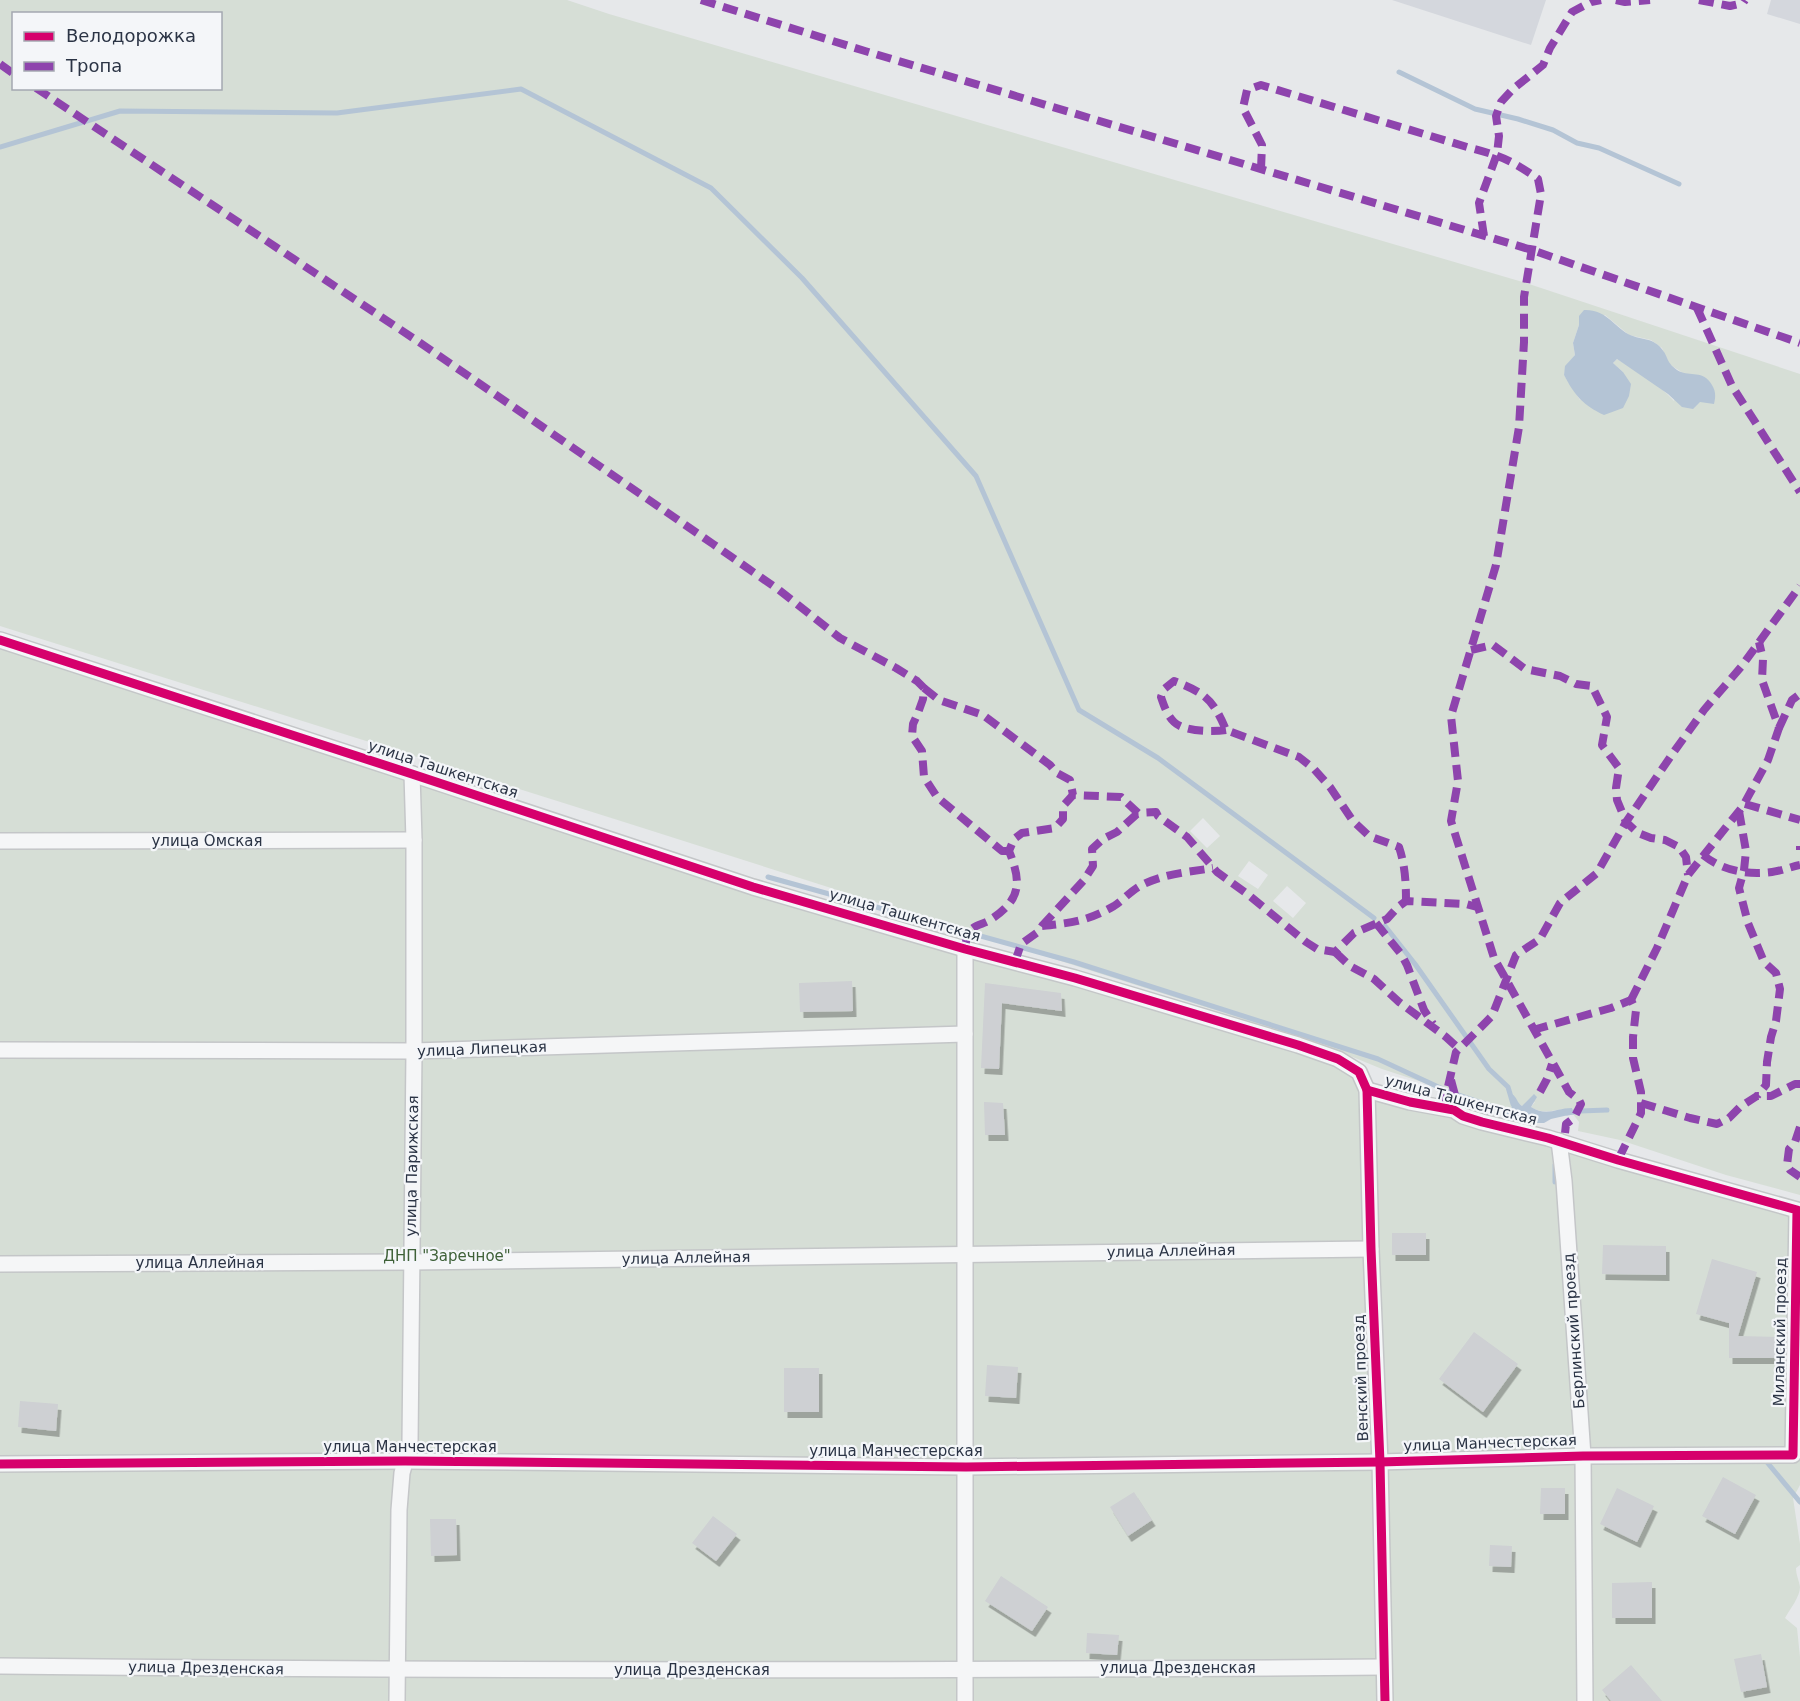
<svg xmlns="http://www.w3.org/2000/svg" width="1800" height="1701" viewBox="0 0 1800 1701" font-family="'DejaVu Sans',sans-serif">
<defs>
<filter id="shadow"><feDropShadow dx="3.5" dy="6" stdDeviation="0" flood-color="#0004"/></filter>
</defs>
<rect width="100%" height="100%" fill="#e6e8ea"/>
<g fill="#d4d7dd">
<path d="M1392,0h154l-15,45z"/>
<path d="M1771,0h29v24l-33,-10z"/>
</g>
<g fill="#d6ded6" fill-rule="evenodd">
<path d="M0,0h567l42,14 917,269 274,91v821l-74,-20 -106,-35 -42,-9 1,-9 -6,-8 1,-2c-17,-8 -25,6 -43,-5l4,-5 -13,4 -4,-2 -4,-8 -4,2 2,11 -4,1 -126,-41 -61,-25 -697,-222 -624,-196zM14,14h206v74h-206zM1605,315l24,20 22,5 11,8 7,16 14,9 -9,28c-16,-18 -38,-30 -57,-42l-4,4 10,9 -43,28 -16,-25 2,-9 9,-11 -2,-12 6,-18v-9zM1203,818l17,18 -13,12 -17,-17zM1249,861l19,14 -10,14 -20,-13zM1287,886l19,17 -13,15 -20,-17z"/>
<path d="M0,640l392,128 950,293 33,31 425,119v274l-7,13 7,46v21l-4,3c0,7 3,12 4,19 0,10 -10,22 -15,31l12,10 3,29v44h-1800z"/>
</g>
<g fill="#b4c4d5">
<path d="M1584,310c21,-1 28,14 44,24 11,6 24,3 33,14 8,9 4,13 16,22 11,7 24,0 33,12 6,8 6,14 4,22l-14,-2 -7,7 -11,-2 -14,-13 -51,-35 -4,4 10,9 8,12 -2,12 -6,12 -19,7c-21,-10 -29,-19 -40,-40l1,-9 10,-11 -2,-12 6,-18v-9z"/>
<path d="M1512,1094c5,3 5,9 10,12l12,-12 3,3 -6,10c16,10 25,1 41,1l1,6 -22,5 -7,4h-13l-7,-3 -8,3 -5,-2 -5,-9 6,-3 -2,-11z"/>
</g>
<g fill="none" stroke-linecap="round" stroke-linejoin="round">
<g stroke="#b4c4d5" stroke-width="5">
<path d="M1399,72l76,37 43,10 35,11 24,13 22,5 80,36"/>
<path d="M0,147l120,-36 217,2 184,-24 190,99 91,90 174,198 103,234 79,48 216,160"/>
<path d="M768,877l306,85 304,97 69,32 65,22"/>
<path d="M1385,926l30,38 74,105 19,18 5,17"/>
<path d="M1567,1113l13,-2 27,-1"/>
<path d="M1555,1182v-17"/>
<path d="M1766,1461l34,41"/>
</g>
</g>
<g fill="#ced0d3" filter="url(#shadow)">
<path d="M852,981l1,30 -53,1 -1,-29z"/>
<path d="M985,983l76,10 1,18 -60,-8 -3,66 -18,-1z"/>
<path d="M984,1102l19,1 2,32h-20z"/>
<rect x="1392" y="1233" width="34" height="22"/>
<path d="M1603,1245l63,1v29l-64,-1z"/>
<path d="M1712,1259l45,13 -19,64 46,1 -1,21h-54v-35l-33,-9z"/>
<path d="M1474,1332l44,32 -35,48 -44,-33z"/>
<path d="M987,1365l31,2 -2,31 -31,-2z"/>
<rect x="784" y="1368" width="35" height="44"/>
<path d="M20,1401l38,3 -2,27 -38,-4z"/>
<path d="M1723,1477l33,18 -21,39 -33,-18z"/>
<path d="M1541,1488h24v26h-25z"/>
<path d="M1617,1488l37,18 -17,36 -37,-18z"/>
<path d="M1134,1492l18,28 -24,16 -18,-29z"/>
<path d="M713,1516l24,18 -21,27 -24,-18z"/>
<path d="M430,1519h26l1,36 -26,1z"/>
<path d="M1490,1545l22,1 -1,21 -22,-1z"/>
<path d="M1001,1576l47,31 -16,24 -47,-30z"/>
<path d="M1652,1582v36h-40v-35z"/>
<path d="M1087,1633l32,2 -2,20 -31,-2z"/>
<path d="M1761,1654l6,33 -26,5 -7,-33z"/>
<path d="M1631,1665l31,36h-51l-9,-11z"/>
</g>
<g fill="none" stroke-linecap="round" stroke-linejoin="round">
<g stroke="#c4c6c8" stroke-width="18">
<g id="minor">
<path d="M0,640l412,134 341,113 212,62 110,29 223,67 40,14 21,13 8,18 4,159 9,213 5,239"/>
<path d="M0,841l414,-1"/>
<path d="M965,949v752"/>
<path d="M0,1050l414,1 551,-17"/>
<path d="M1559,1141l5,40 19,275 2,245"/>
<path d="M0,1264l411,-2 960,-13"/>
<path d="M0,1464l405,-3 561,6 414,-5 203,-6 210,-1 4,-245 -179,-50 -70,-22 -66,-16 -19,-6 -9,-6 -44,-8 -43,-12"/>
<path d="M0,1666c461,5 922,5 1383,1"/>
<path d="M397,1701l2,-191 3,-37 8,-29 4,-393v-211l-2,-66"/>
</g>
</g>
<use href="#minor" stroke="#f5f6f7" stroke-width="15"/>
<g stroke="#8e44ad" stroke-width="8" stroke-dasharray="15 8" stroke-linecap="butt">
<path d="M701,0l164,51 667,199 268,93"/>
<path d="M1616,0l9,2 25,-2"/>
<path d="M1699,0l31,6 13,-3 2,-3"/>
<path d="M0,64l14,10"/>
<path d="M36,88l380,252 297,204 66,46 61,48 56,30 21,13 7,7 -1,11 -5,14 -5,11 -1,12 10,15 2,26 13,20 65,54h7"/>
<path d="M1261,169l1,-24 -19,-37 4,-18 14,-5 206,62c31,8 45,13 71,32l3,15 -17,103v45l-5,85 -23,138 -45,151 7,65 -7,40 43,137 75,134 10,8 2,4 -7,14 -8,6 -2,19"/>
<path d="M1484,236l-5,-33 18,-49 2,-18 -3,-20 5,-14 12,-13 30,-24 7,-17 22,-36 19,-10 10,-2"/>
<path d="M1697,308l35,78 68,106"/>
<path d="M1471,650l22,-5 32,24 35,7 16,8 16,2 15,31 -5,28 17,23 -3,20 1,12 9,22 12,11 13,5 14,2 14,7 7,10 2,18"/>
<path d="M924,688l15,12 44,15 67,50 7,8 13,7 3,15"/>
<path d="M1779,728l13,-28 8,-6"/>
<path d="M1226,730c-13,2 -42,2 -52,-8 -7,-7 -10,-16 -13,-25l3,-8 10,-8c31,12 39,18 52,49l73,27 15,12 16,18 23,34 16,15 30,11c6,18 7,35 7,54"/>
<path d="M1745,804l55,16"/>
<path d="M1739,811l7,40 -2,19 -5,18 9,35 16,39 12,11 4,16 -4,32 -5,16 -4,25 -1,23 -9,11"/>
<path d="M1800,846v4"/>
<path d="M1703,855c20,16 44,20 69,17 9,-1 18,-5 28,-7"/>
<path d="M1376,923l25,31 6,11 17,45 9,14"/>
<path d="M1042,926l42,-46 9,-14 -1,-17 11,-10 14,-7 21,-19"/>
<path d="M965,949c1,-6 1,-14 5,-18 4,-6 14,-7 20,-11 31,-20 32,-37 19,-69l5,-12 8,-6 33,-5 8,-9v-13l10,-11 48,2 17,16 18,-1 2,4 29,21 30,35 29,21 60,49 11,7 18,3 19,-19 33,-14 11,-12 8,-6 60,3 11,3"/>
<path d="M1335,952l15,14 24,13 25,23 47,35 13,12"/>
<path d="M1015,962l6,-18 17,-12 4,-6c29,-3 46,-5 72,-20 9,-6 17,-15 26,-20 22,-12 49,-14 73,-18"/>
<path d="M1631,1000l26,-52 31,-73 55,-69 25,-46 11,-32 -17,-48 1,-21 -4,-17"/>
<path d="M1533,1030l78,-22 20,-8 5,10 -3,27v21l8,34v21l-23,47"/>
<path d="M1451,1080l4,15 -1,15"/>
<path d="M1540,1092l7,-13 5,-15"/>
<path d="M1641,1103l49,15 27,6 12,-6 11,-11 17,-11h14l24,-12h5"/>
<path d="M1445,1109l2,-18 9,-39 36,-36 24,-61 24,-16 20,-36 37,-30 29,-51 47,-69 31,-43 37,-43 59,-81"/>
<path d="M1800,1127l-5,15 -6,7 -2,16 3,5 10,7"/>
</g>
<g stroke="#f4f6f9" stroke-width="13">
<g id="cycleway">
<path d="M0,640l412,134 341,113 212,62 110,29 223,67 40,14 21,13 8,18 4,159 9,213 5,239"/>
<path d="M0,1464l405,-3 561,6 414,-5 203,-6 210,-1 4,-245 -179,-50 -70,-22 -66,-16 -19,-6 -9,-6 -44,-8 -43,-12"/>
</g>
</g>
<use href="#cycleway" stroke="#d6006c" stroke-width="9"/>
</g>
<g text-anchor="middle" stroke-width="4.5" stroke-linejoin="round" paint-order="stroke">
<g font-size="15" fill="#2b3445" stroke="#f4f6f9">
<text transform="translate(443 769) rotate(18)" y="5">улица Ташкентская</text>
<text x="207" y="846">улица Омская</text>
<text transform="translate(905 915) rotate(16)" y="5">улица Ташкентская</text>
<text transform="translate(482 1049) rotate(-2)" y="5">улица Липецкая</text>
<text transform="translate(1461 1100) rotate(15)" y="5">улица Ташкентская</text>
<text transform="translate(412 1166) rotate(-89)" y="5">улица Парижская</text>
<text transform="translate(1171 1251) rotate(-1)" y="5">улица Аллейная</text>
<text transform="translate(686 1258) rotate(-1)" y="5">улица Аллейная</text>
<text x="200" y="1268">улица Аллейная</text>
<text transform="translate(1574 1331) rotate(-94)" y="5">Берлинский проезд</text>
<text transform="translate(1780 1332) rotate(-89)" y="5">Миланский проезд</text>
<text transform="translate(1361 1378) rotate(-92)" y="5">Венский проезд</text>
<text transform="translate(1490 1443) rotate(-2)" y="5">улица Манчестерская</text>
<text x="410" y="1452">улица Манчестерская</text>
<text x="896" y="1456">улица Манчестерская</text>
<text transform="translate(206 1668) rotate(1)" y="5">улица Дрезденская</text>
<text x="1178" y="1673">улица Дрезденская</text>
<text x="692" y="1675">улица Дрезденская</text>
</g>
<g font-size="15" fill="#3f6138" stroke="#f4f6f9">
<text x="447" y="1261">ДНП "Заречное"</text>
</g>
</g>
<rect x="12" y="12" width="210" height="78" fill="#f4f6f9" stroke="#a4a8b1" stroke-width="1.5"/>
<rect x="24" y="32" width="30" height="9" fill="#d6006c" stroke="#a4a8b1" stroke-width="1.5"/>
<text x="66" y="42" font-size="18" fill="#2b3445">Велодорожка</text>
<rect x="24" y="62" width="30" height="9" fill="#8e44ad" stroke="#a4a8b1" stroke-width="1.5"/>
<text x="66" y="72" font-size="18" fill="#2b3445">Тропа</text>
</svg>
